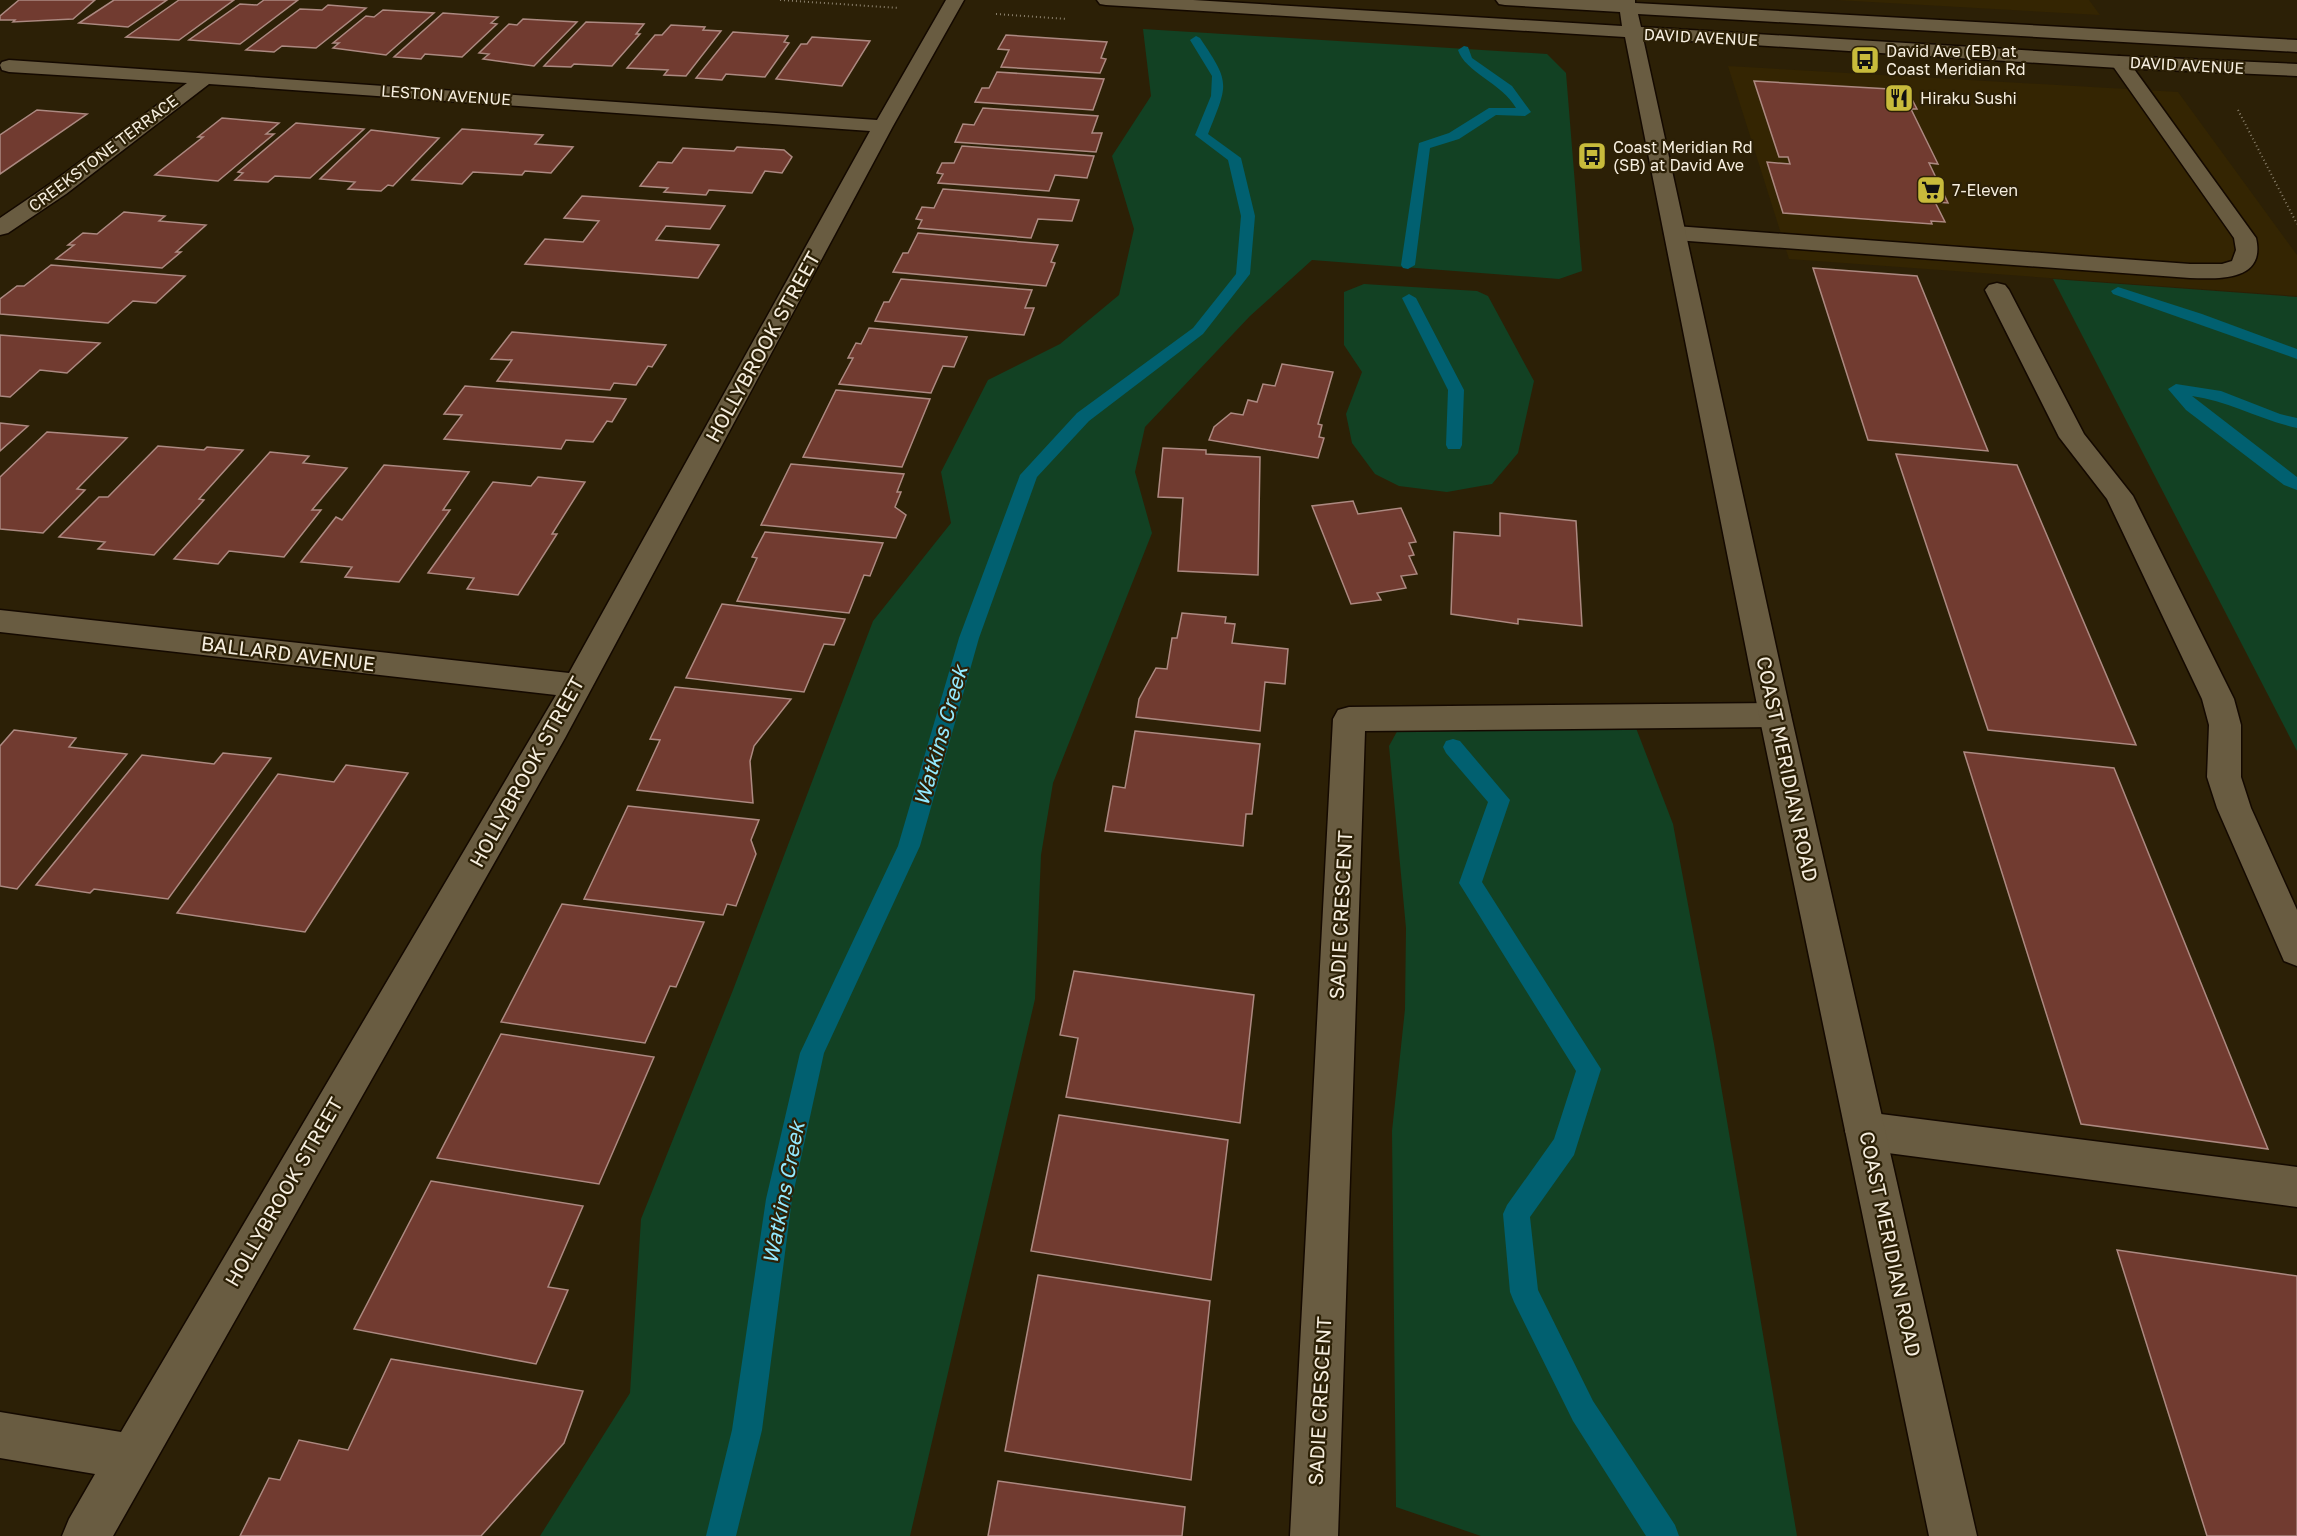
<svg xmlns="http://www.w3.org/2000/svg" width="2297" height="1536" viewBox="0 0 2297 1536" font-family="'Golos Text',sans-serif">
<rect width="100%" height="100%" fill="#2c2006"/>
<g fill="#342502">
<path d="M1836,0h253l11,15z"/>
<path d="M1728,66l450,26 119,163v41l-508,-37z"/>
</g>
<g fill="#124123">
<path d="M1143,29l404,25 19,19 16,198 -23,8 -247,-19 -62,56 -105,111 -10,45 17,61 -99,250 -12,72 -6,144 -125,537h-370l90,-143 11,-174 92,-229 140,-369 78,-98 -10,-51 47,-92 72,-36 59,-49 15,-66 -22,-73 39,-60z"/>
<path d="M2053,279l244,18v454z"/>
<path d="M1364,284l113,7 11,5 46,85 -16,72 -26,31 -45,8 -48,-6 -24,-12 -23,-31 -6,-29 16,-42 -18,-27v-53z"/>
<path d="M1405,717l231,11 37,96 41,220 83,492h-316l-85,-29 -4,-376 13,-122 1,-81 -17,-182z"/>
</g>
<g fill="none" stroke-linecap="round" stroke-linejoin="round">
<g fill="#016070" fill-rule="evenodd">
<path d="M1196,36l4,2c31,46 28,45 8,96l33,24 14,58 -5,58 -47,60 -114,87 -52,56 -58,161 -59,208 -96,207 -32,146 -30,231 -26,106h-30l26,-106 34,-231 34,-146 98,-207 61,-208 61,-163 57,-62 116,-85 43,-54 5,-58 -13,-56 -33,-25 16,-39 1,-20 -22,-36z"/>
<path d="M1464,46l4,1 4,11 40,28 19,26 -6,4 -29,-1 -37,24 -29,9 -15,117 -7,4 -5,-1 -2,-3 18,-122 30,-10 40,-25h27c-14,-25 -51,-36 -58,-58z"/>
<path d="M2118,287l84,27 95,35v10l-184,-65 -2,-3z"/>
<path d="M1409,294l7,4 48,92 -2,55 -2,4h-12l-2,-4 2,-55 -46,-92z"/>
<path d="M2176,384l45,7 59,23 17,4v10c-36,-8 -69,-27 -105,-32l105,81v13l-13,-5 -98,-75 -18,-21z"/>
<path d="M1453,739l7,2 50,59 -28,82 119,187 -27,86 -44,62 8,73 55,111 82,124 4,11h-33l-73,-115 -59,-119 -4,-10 -7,-78 4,-9 47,-66 22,-68 -117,-188 29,-81 -42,-49 -3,-6 3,-6z"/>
</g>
</g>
<g fill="#713b30" stroke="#ac8981" stroke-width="1.5">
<path d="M19,0h76l-22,19 -60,3 2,-2h-15v-4z"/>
<path d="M114,0h53l-39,27 -49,-4z"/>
<path d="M179,0h55l-55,40 -53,-3z"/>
<path d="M264,0h34l-58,44 -51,-4 51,-36 17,1z"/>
<path d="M328,5l38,3 -50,40 -34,-2 -8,6 -28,-2 54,-41 22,1z"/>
<path d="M383,10l51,3 -48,42 -53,-7 6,-5h-6l33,-27 8,1z"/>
<path d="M443,13l55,4 -7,6 6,1 -35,33 -37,-3 -4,5 -27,-2z"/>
<path d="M523,19l54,3 -43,44 -51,-7 6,-5 -10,-1 30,-29 8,1z"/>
<path d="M586,22l58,2 -8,10h4l-28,32 -38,-2 -3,3 -27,-1z"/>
<path d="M671,25l34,2 -2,3 18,1 -35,45 -22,-1 4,-5 -41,-2 28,-33h7z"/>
<path d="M733,32l55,4 -4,6 5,1 -24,34 -39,-3 -4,6 -26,-2z"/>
<path d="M1006,35l101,7 -6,16 5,1 -6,14 -99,-6 8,-17 -11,-1z"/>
<path d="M812,37l58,4 -28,45 -66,-7 25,-35h6z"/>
<path d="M997,72l107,7 -11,31 -118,-8 7,-14h7z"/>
<path d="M1754,81l153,9 10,19h-6l27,55 -9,-1 19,40 -13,-1 10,20 -14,-1 1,3 -149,-11 -16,-51 23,2 -2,-7h-9z"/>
<path d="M983,108l115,8 -6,17h10l-6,19 -141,-10 8,-18 11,1z"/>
<path d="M37,110l50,4 -87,60v-39z"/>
<path d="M222,118l57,5 -13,11h8l-56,47 -63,-6 48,-38h-5z"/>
<path d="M296,123l68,6 -54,49 -35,-2 -7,6 -33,-2 8,-7 -5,-1z"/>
<path d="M462,129l81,6 -8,9 38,3 -22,26 -26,-2 -3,4 -49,-3 -11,12 -50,-4z"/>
<path d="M371,130l68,8 -46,48 -5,-1 -7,6 -33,-2 7,-7 -35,-3z"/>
<path d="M962,146l132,10 -7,22 -32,-3 -6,16 -111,-8 5,-9 -6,-1 5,-10h12z"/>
<path d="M737,147l47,3 8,7 -10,16 -17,-2 -13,22 -43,-3 -3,5 -42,-3 4,-4 -28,-2 18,-24 14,1 11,-15 51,3z"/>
<path d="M943,189l136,11 -7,21 -34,-2 -7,19 -113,-10 4,-8 -6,-1 6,-12 12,1z"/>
<path d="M582,196l143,10 -15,23 -44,-3 -10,14 63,5 -21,33 -173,-14 20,-25 38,3 16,-21 -35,-3z"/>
<path d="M124,212l41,4 -6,5 47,4 -30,27h5l-19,16 -106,-9 18,-14h-6l15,-12 14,1z"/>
<path d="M918,233l140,12 -7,17 4,1 -9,23 -153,-14 10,-19h5z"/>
<path d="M51,265l134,11 -29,27 -23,-2 -25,22 -108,-9v-15l17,-13h7z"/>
<path d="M1813,268l104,8 71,175 -120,-11z"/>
<path d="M901,279l131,11 -7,18h9l-10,27 -149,-14 9,-19h5z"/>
<path d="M869,328l98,9 -13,30 -11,-1 -12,27 -92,-9 14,-26h-5l8,-15 5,1z"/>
<path d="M512,332l154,13 -14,22 -4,-1 -12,19 -22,-2 -4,7 -113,-9 15,-21 -21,-1z"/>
<path d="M0,335l100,8 -33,30 -27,-3 -30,27 -10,-1z"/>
<path d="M1282,364l51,8 -15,52 4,1 -3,12 5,1 -6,20 -109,-18 5,-13 17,-14 12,2 5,-15 9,2 6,-18 12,2z"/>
<path d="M465,386l161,13 -14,23 -5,-1 -14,21 -27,-2 -5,9 -117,-10 18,-24 -18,-1z"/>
<path d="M836,390l94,9 -28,68 -99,-10z"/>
<path d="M0,423l28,3 -28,25z"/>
<path d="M47,432l80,6 -50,51 8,1 -42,43 -43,-4v-52z"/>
<path d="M158,446l46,4 3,-3 36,3 -44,49 5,1 -50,55 -56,-6 7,-7 -46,-5 40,-40h9z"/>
<path d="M1163,448l43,2v4l54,3 -2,118 -80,-4 5,-73 -25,-1z"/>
<path d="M270,452l39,4 -6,7 44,5 -35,42h9l-37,47 -55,-6 -11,13 -44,-5z"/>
<path d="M1896,454l121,11 119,280 -148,-15z"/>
<path d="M791,464l113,10 -7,18h4l-6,15 11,8 -10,23 -135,-13z"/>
<path d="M384,465l85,7 -26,38h7l-51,72 -54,-5 7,-10 -51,-5 35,-45 6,3z"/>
<path d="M538,477l47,5 -33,52h5l-39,61 -51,-6 7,-11 -46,-5 65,-91 38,4z"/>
<path d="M1353,501l5,13 43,-6 15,34 -7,1 5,12 -5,1 8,18 -16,2 5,12 -29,5 4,7 -30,4 -39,-98z"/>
<path d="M1500,513l76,8 6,105 -64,-7v5l-67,-10 3,-82 46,4z"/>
<path d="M765,532l118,11 -13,33 -6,-1 -15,38 -112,-12 20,-43 -5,-1z"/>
<path d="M722,604l123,15 -11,26 -10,-1 -20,48 -118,-14z"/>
<path d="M1182,613l44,4 -1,6 10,1 -3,19 56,6 -3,35 -20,-2 -5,49 -124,-14 3,-18 17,-31 11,1 5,-31h5z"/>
<path d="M675,687l116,12 -37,47 -4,15 3,42 -116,-13 23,-50 -10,-1z"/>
<path d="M14,730l62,8 -7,9 58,7 -110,135 -17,-3v-140z"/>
<path d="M1135,731l125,13 -8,70h-6l-3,32 -138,-15 8,-45 12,2z"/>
<path d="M1964,752l150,16 154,381 -187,-25z"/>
<path d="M223,753l48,5 -103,141 -74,-10 -4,4 -54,-8 106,-130 72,9z"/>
<path d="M346,765l62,8 -103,159 -128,-19 101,-139 56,8z"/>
<path d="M628,806l131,14 -8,20 5,14 -20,52 -9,-2 -4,11 -139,-16z"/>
<path d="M562,904l142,18 -28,65 -6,-1 -25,57 -144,-21z"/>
<path d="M1074,971l180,24 -14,128 -174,-26 12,-59 -18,-3z"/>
<path d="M501,1034l153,23 -55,127 -162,-26z"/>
<path d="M1059,1115l169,25 -17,140 -180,-29z"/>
<path d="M431,1181l152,25 -35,81 20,3 -32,74 -182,-35z"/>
<path d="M2117,1250l180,26v260h-90z"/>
<path d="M1038,1275l172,26 -19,179 -186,-29z"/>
<path d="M391,1359l192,32 -19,52 -83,93h-241l29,-58 11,2 19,-40 49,10z"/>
<path d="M998,1481l187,26 -3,29h-194z"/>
</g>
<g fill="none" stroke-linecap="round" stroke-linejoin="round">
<g stroke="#140900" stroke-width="3">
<g id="service">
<path d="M2119,56l7,2 130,180c10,43 -36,41 -66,40l-515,-38 -8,-2 -3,-5 3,-5 8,-2 515,38h32l10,-3 4,-11 -2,-12 -124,-176 2,-4z"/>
<path d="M1997,283l8,2 4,5 75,144 49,62 101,203 7,26v52l10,31 46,102v56l-13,-5 -67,-153 -10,-31 2,-52 -7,-26 -95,-200 -48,-62 -74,-147 4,-5z"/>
<path d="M1865,1112l432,55v40l-432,-57 -14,-5 -6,-14 6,-14z"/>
</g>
</g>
<g stroke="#140900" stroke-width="3">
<g id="minor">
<path d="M946,0h18l-71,126 -328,612 -452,798h-51l7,-17 26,-45 -95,-16v-46l121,20 435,-737 -556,-63v-22l569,63 301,-542 -661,-47 -143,110 -58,39 -8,2v-17l50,-34 137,-101 -178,-11 -7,-2 -2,-5 2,-3 7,-2 868,60z"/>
<path d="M1775,703l11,3 5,9 -5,9 -11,3 -410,4 -27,805h-48l43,-817 5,-9 11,-3z"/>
</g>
</g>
<g stroke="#140900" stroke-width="3">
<path id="secondary" d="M1097,0h96l429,26 -2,-14 -115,-7 -6,-1 -3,-4h139v3l662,37v12l-659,-38 3,13 478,29 178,8v12l-178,-8 -476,-30 148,677 186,821h-48l-170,-821 -134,-678 -519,-32 -6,-1z"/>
</g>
<g stroke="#8b806c" stroke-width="2" stroke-dasharray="1 3" stroke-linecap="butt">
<path d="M780,0l119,8"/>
<path d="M996,14l71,5"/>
<path d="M2238,110l59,114"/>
</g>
<use href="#service" fill="#695c41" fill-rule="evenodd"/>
<use href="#minor" fill="#695c41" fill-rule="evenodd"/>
<use href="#secondary" fill="#695c41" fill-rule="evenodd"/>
</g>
<defs>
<g id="bus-square" transform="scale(1.5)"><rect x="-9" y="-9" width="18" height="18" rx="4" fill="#c8bb3b" stroke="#2c2006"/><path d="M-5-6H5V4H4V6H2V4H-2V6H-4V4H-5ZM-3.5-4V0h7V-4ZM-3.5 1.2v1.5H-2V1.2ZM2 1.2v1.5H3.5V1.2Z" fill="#111"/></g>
<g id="restaurant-square" transform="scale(1.5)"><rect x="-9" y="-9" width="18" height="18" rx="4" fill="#c8bb3b" stroke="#2c2006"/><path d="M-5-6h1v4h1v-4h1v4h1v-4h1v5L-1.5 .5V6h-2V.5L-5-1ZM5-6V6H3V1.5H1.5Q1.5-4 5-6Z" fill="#111"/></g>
<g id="supermarket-square" transform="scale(1.5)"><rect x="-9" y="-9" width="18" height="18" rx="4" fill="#c8bb3b" stroke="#2c2006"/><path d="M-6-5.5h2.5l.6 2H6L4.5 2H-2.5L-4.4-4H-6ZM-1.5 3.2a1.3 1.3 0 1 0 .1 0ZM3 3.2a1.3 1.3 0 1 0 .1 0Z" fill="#111"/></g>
</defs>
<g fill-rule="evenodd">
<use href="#bus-square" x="1865" y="60"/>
<use href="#restaurant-square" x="1899" y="98"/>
<use href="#bus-square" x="1592" y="156"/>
<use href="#supermarket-square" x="1931" y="190"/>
</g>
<g text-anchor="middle" stroke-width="4.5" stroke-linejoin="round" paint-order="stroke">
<g font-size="16" fill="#f6eedf" stroke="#2c2006">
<text transform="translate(1701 37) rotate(3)" y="6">DAVID AVENUE</text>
<text transform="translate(2187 65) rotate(3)" y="6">DAVID AVENUE</text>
<text transform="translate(446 95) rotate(4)" y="6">LESTON AVENUE</text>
<text transform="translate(103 153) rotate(-37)" y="6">CREEKSTONE TERRACE</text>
</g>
<g font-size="16" fill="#f6eedf" stroke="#2c2006" text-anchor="start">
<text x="1886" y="57">David Ave (EB) at<tspan x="1886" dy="18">Coast Meridian Rd</tspan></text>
<text x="1920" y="104">Hiraku Sushi</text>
<text x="1613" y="153">Coast Meridian Rd<tspan x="1613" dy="18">(SB) at David Ave</tspan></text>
<text x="1952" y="196">7-Eleven</text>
</g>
<g font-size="20" fill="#f6eedf" stroke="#2c2006">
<text transform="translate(763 347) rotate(-61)" y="7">HOLLYBROOK STREET</text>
<text transform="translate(288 654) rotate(7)" y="7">BALLARD AVENUE</text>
<text transform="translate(1787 769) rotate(78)" y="7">COAST MERIDIAN ROAD</text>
<text transform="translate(527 772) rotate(-61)" y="7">HOLLYBROOK STREET</text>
<text transform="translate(1341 915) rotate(-87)" y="7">SADIE CRESCENT</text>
<text transform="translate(284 1192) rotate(-60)" y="7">HOLLYBROOK STREET</text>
<text transform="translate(1890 1244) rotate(78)" y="7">COAST MERIDIAN ROAD</text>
<text transform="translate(1320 1401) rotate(-87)" y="7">SADIE CRESCENT</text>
</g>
<g font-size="21" font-style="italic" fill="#94e9ff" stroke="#2c2006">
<text transform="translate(941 736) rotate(-74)" y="7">Watkins Creek</text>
<text transform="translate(784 1193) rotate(-79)" y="7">Watkins Creek</text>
</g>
</g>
</svg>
